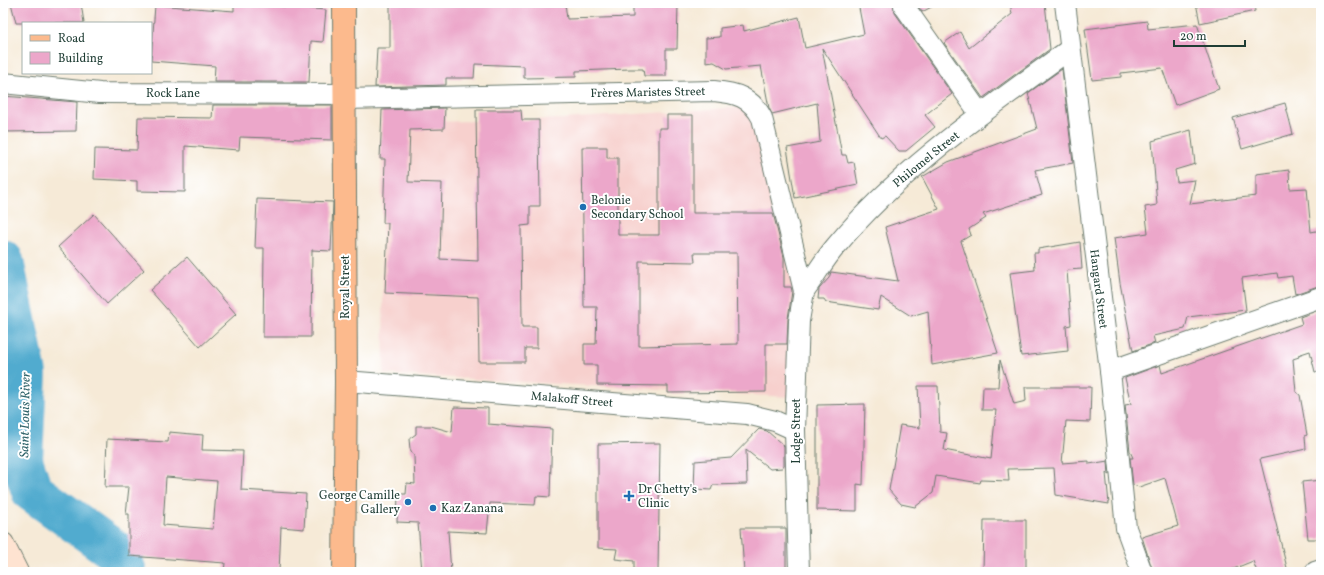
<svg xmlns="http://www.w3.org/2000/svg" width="1324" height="575" viewBox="0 0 1324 575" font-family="Vollkorn,serif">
<rect width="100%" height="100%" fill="#fff"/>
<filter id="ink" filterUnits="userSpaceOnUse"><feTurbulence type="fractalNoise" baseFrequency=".025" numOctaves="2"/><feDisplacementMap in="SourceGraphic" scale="8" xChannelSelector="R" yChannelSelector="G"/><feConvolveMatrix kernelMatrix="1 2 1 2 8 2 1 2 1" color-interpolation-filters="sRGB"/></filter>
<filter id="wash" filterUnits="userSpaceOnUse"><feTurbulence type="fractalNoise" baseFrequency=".012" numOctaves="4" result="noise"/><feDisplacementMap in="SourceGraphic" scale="16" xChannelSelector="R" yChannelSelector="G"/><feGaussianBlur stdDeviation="0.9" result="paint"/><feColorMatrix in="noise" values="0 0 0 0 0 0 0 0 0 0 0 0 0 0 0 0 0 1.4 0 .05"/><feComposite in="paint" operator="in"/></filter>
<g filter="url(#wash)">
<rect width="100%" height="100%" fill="#f6ead7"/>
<path fill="#f7d0cd" d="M759,106l45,185 -14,106 -406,-23 -3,-251 182,-4z"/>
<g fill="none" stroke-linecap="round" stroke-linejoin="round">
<path stroke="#51abcf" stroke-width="42" d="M3,261l23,113 -4,86 10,31 87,63 7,18"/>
</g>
<g id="blocks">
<g fill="#eca7ca" fill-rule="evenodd">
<path d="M11,3h70l3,20h-68z"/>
<path d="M234,3l92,7 -3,32 -12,-1 -2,41h-95l1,-16 -64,-5 4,-56 79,6z"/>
<path d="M390,3h175l2,16 66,-2v-14h45l-1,46h-11v27h-22l-1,-7h-13l-54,2v6l-52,1v-12l-49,-2 -1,14h-28v7l-71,2 2,-39h13z"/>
<path d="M858,3h35l2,10 57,81 -27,21 10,12 -29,24h-7l-14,-15 -4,2 -59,-90 20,107h4l2,8 6,-1 4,23 -63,13 -8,-50 33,-6 -3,-39 -45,11 -3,-6 -8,-42 -35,3 -12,-7 -8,1v-25l14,-1v-9l23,-3 1,6 55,-14 6,31 59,-14z"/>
<path d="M916,3h23l-17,9z"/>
<path d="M1010,3h35l5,46 -67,49 -39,-55 16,-11 9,16 43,-34z"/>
<path d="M1196,3h58l1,8 -55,12z"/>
<path d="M1147,21l1,8 49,-5 22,65 -44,16 -13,-37 -41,5v4l-29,3 -7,-51z"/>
<path d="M1062,69l11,94 -38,7 7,25 -59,19 3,4 -17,11 2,6 -10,6 37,112 -66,12 -4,-54 -17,5 -30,-19 -3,13 -52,-8 -2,-3h-6l1,-10 10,-11 2,-6 67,9 -13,-54 54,-18 -17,-32 26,-15 89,-33 -9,-36z"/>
<path d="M3,96l74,6 -1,29 -73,1z"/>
<path d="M1285,103l8,31 -51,15 -9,-31z"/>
<path d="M213,105h119v35l-92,-3 -1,13 -54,-4v46l-48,-1v-10l-43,-2 1,-30 42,1 1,-33 74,1z"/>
<path d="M445,108l-1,21 -34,1 -2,52 34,1 -2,76 38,2 -2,-151h45l1,10h17l1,86h-10v19l-9,1 1,101h15v21h-12v14h-46l-1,-65 -93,-4 3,-70h-5l2,-64h-5l2,-49z"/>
<path d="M667,115h26v98h80l11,44v30h7l1,4 -4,28 -1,25h-21v48l-98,1v-7l-71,-1v-20h-13v-21h12l1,-37h-13l-2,-160h25v11h11v77h41v-107h8zM694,253h43l1,91 -99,2v-85l56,1z"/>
<path d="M1191,130l4,34 -20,6 2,12 18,-2 -5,24 66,-8v-22l33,-4 1,19 17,-1 4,44 10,-2v55l-26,9 -3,-18 -14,2 -1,-5 -35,5 4,32 -58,7 -3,12 -32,7 2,7 -22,8 -13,-68 -6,-45 34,-5 -3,-26 12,-2 -5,-64z"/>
<path d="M257,199l76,3 -2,49 -19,-1 -1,87h-48l1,-89h-9z"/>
<path d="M94,214l50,56 -37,34 -49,-57z"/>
<path d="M1080,242l2,27 -15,1 4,55 -5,1 2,25 -47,5 -11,-83 25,-3 -1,-17h4v-4z"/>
<path d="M187,257l49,57 -36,33 -50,-57z"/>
<path d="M1319,310l2,61 -6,1 -5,-21 -12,4 1,2 -6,2 3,33 4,3 7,40 -2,1 1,13 -46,10 28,113h-31l-4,-11 -27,11h-73l-11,-35 36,-11 -13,-48 -26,9 -6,-2 -3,-27h3l-3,-7 -5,-46 6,-1 -6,-26 35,-13 2,8 140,-49 -2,-7z"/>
<path d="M1000,360l14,44 12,-3 -1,-14h66l-1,35 -24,-1 -4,42 27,-2v3l19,-3 1,14 -3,-2 3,31 -53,-9 -2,-27 -46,1 1,12 -28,-1 -1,3 -44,-7 -3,17 -18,14 -14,-3 -12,-14 11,-65 20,3 -2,-42h20l2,46 7,1 -3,17 47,9 5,-49h-14l1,-23h15z"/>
<path d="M865,404l-2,81 -6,-1v27l-40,-1v-105z"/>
<path d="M454,407l34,1v16l64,5 -2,68 -14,-1 -1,9 -45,-2 -3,30 -39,-2 3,41h-29l-4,-49 -21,-1 1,-28h8l1,-11 8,1 -1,-28 -4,-7 -1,-10 7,-5v-8h15l21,6z"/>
<path d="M759,429l8,2 17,15v19l-2,3 -12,1 -24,-19 1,34 -34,1 -2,5 -17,-1 1,-28 36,-3z"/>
<path d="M169,432l34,3 -1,15 41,1 -2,39 65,4 -2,35 -23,-2 -2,45h-55l1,-9 -96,-7v-42h-3l3,-27h-24l2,-48 61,3zM166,477l51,4 -4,48 -50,-4z"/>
<path d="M660,443l-2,129h-24v-11l-19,-2 2,-10 -19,-1v-104z"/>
<path d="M1321,480v59h-13l-6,-57z"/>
<path d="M984,520h42v52h-43z"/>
<path d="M741,528h45v44h-42z"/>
</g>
</g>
</g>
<g filter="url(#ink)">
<use href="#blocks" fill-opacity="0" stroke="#6a7a6d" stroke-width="1"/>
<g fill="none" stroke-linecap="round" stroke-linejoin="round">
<g stroke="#6a7a6d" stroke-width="22">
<g id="street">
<path d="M1065,3l45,368 16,157 16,44"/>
<path d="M904,6l76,108"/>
<path d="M3,83l97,10 244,1"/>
<path d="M344,99l370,-8c22,2 37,6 48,27l42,173 -5,30 -4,109 4,142"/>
<path d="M804,291c11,-15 20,-31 32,-45 65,-78 152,-137 234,-197"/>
<path d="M1110,371l211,-74"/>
<path d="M346,381l401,33 28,7 20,9"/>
<path d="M1315,572l6,-2"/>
</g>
</g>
<g stroke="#6a7a6d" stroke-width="24">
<path id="secondary" d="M3,544l14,28"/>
</g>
<g stroke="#6a7a6d" stroke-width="24">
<path id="primary" d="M344,572l2,-191 -2,-378"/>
</g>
<use href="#street" stroke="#fff" stroke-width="20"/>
<use href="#secondary" stroke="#fee3d1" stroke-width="22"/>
<use href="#primary" stroke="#fcba8d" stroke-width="22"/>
</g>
</g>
<g fill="#1f6fb2" stroke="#fff" stroke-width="1.5">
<circle cx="583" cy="207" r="4"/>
<path d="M627 490h4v4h4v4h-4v4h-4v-4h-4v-4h4z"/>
<circle cx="408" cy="502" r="4"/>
<circle cx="433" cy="508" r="4"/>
</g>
<g text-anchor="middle" stroke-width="4" stroke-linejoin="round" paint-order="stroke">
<g font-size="12" fill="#1f3d34" stroke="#fff">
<text transform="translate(648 92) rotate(-1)" y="4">Frères Maristes Street</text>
<text x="173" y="97">Rock Lane</text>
<text transform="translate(926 159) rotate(-39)" y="4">Philomel Street</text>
<text transform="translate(345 287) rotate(-90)" y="4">Royal Street</text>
<text transform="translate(1099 289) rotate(83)" y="4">Hangard Street</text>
<text transform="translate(572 399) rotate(5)" y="4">Malakoff Street</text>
<text transform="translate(796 431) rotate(-90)" y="4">Lodge Street</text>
</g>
<g font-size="12" fill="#1f3d34" stroke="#fff" text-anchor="start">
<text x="591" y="204">Belonie<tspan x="591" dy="14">Secondary School</tspan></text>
<text x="638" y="493">Dr Chetty's<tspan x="638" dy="14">Clinic</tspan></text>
<text x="400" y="499" text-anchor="end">George Camille<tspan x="400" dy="14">Gallery</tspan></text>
<text x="441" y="512">Kaz Zanana</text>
</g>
<g font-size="13" font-style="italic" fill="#30646a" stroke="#fff">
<text transform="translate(24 415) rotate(-89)" y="5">Saint Louis River</text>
</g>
</g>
<rect width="1324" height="575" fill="none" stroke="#fff" stroke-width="16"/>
<rect x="22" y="22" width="130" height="52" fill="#ffffff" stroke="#a5b1ae"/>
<rect x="30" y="35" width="20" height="6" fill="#fcba8d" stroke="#a5b1ae"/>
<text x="58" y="42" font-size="12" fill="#1f3d34">Road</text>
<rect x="30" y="52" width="20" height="12" fill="#eca7ca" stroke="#a5b1ae"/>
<text x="58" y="62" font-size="12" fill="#1f3d34">Building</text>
<path d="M1174 40v6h71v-6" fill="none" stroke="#1f3d34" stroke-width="2"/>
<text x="1180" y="40" font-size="12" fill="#1f3d34" stroke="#ffffff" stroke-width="3" paint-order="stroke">20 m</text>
</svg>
